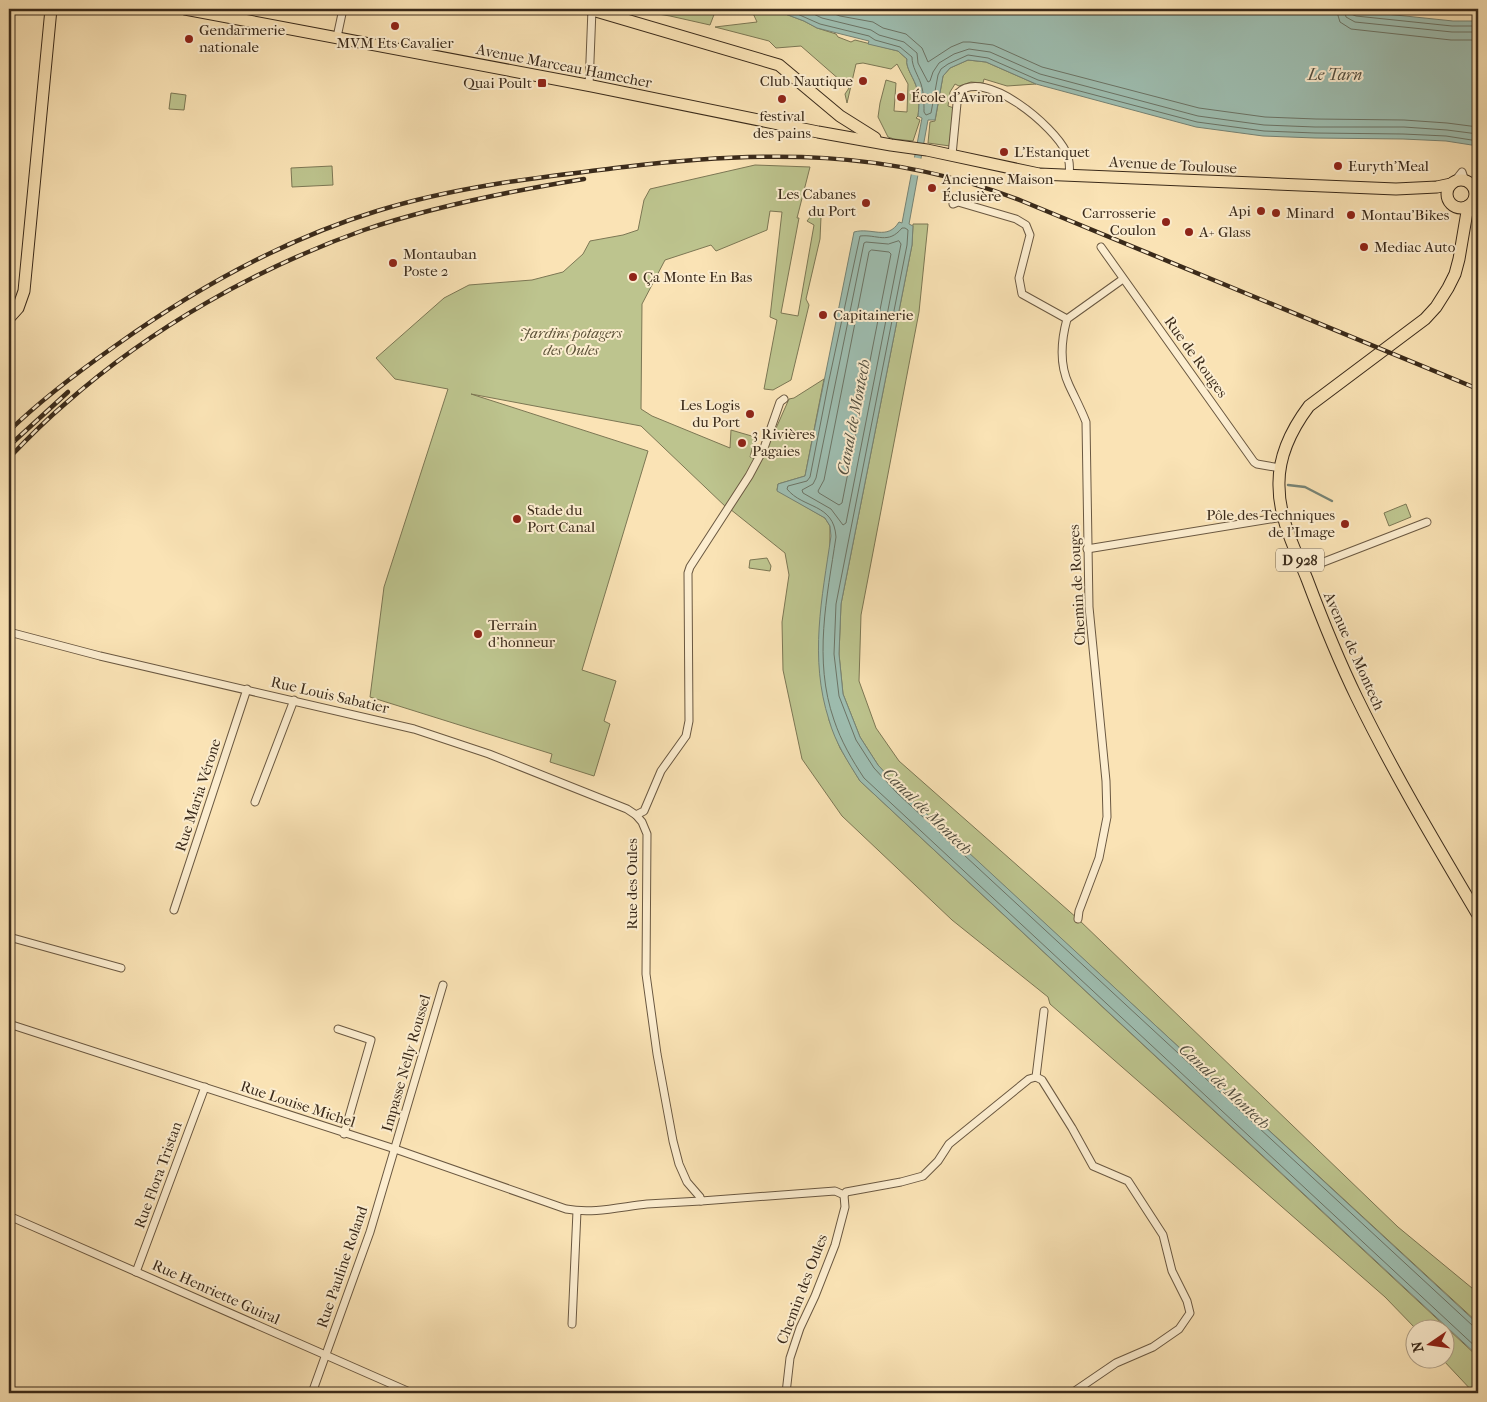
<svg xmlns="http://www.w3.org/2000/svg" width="1487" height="1402" viewBox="0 0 1487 1402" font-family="'IM FELL French Canon',serif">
<rect width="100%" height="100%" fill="#fae3b5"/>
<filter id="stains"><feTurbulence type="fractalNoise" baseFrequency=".004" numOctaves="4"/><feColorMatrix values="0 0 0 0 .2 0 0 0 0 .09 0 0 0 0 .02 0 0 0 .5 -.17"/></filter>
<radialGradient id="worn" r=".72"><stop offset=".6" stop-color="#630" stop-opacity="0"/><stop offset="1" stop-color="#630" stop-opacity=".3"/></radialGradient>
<g fill="#bdc48e" stroke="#7c7754">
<path d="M628,9h76l11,3 -5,13 -40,-9z"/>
<path d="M751,9h21l32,12 13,7 19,6 2,3 13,5 4,-2 43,11 9,8c-2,9 8,20 10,30 3,9 2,18 1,27l-2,2 4,2 -7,21 -19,-2 -6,-2 -10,-20 2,-14 6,-23 10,3 -2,28 13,1 1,-28 -11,-20 -6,5 -28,-6 -7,1 -9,39 -2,-9 4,-6 -48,-42 -25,2 -7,-7 -54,-14 42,-5z"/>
<path d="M968,60l18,2 50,22 -29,2 -23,-7 -1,4 -12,-1 -12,4 -4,-2 -5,8 -2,14 6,2 -4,38 -22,-3 2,-21 5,-1 8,-45 7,-8z"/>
<path d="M171,93l15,2 -2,15 -15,-1z"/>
<path d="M755,165l55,2 -13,51h2l-18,95 17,3 16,-91 -7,-4 4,-5 4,-2 6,3 -1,22 -14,60 3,6 -18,75 -18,10 -9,-1 13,-69 -7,-3 12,-105 -12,-1 -3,19 -51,21 -5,-6 -46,15 -23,44 -1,105 11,7 78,32 1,-18 24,7 -5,20 8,3 -31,48 -86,-82 -170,-32 177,57 -66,219 34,11 -12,40 6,3 -16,52 -44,-14 2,-8 -182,-57 14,-110 64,-198 -53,-10 -19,-21 68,-60 25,-13 63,-5 31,-8 20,-18 7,-13 33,-6 15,-5 6,-30 6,-11z"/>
<path d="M332,166l1,19 -41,2 -1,-19z"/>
<path d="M913,224h15l-9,88 -58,303 -2,66 17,47 23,33 179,158 320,308 80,66v30l-578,-533 -22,-25 -18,-28 -17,-43 -4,-40 2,-50 71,-359z"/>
<path d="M824,379l-19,97 -27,8 -1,6 48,28 5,8 -1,194 11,28 20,33 618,576v36h-4l-31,-33 1,-30 -28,-1 -31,-32 -335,-293 -2,-7 -96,-77 -110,-104 -40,-57 -19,-89 -1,-48 7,-47 -4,-22 -55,-44 35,-56 24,-54 5,-1z"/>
<path d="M1406,504l5,13 -22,9 -5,-13z"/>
<path d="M767,558l4,8 -1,5 -21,-3 1,-8z"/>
</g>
<path fill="#9ebeb1" stroke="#768375" d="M772,9h566l115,12h25v125l-32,-5 -43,-2 -88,-1 -52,-2 -67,-9 -160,-43 -50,-22 -18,-2 -18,8 -7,8 -8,44h-7l-19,104 4,2 -1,19 -71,359 -2,50 4,40 17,43 18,28 22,24 578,535v32l-618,-575c-12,-19 -25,-39 -31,-61 -20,-62 -7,-122 2,-184l-1,-10 -5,-8 -48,-27 1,-7 27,-8 49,-244c18,-5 33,9 45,-10l3,1 20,-105 -4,-2c1,-9 2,-18 -1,-27 -2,-10 -12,-21 -10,-30l-9,-8 -30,-7 1,-3 -52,-13 -13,-7z"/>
<path fill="#fae3b5" d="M912,157l11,2 -3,17 -11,-2z"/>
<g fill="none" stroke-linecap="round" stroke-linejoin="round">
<g stroke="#6c7466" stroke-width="1">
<path d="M786,9l34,15 49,12 6,4 25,7 12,10c0,10 6,18 9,27 3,10 3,18 3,28l2,3 5,-2 7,-38 3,-6 7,-5 20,-9 20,3 50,22 159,42 67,9 51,2 88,1 43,2 32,5"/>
<path d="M803,9l19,9 49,12 8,5 25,7 13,11 1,10 10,19 2,-1 3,-9 6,-9 15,-9 15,-5 21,3 50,22 158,42 66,9 51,2h89l43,3 31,4"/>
<path d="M821,9l19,7 33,6 10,6 23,6 16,14 6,14 23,-15 12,-5h7l23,3 49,22 157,41 66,9 51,2 88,1 43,3 31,4"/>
<path d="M1336,9l4,13 11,7 100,11h27"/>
<path d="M1344,9l2,8 9,5 97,10h26"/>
<path d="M1350,9l1,5 5,2 96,10h26"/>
<path d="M899,241l2,3 -55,279 -3,2 -12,-16 -28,-16 -1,-3 11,-6 3,-6 48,-235 2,-1 22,2z"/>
<path d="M872,250l17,2 2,2 -49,249 -3,2 -20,-12 -1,-2 6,-11 45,-228z"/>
<path d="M1478,1327l-5,-1 -576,-533 -23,-25 -18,-28 -17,-44 -5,-42 2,-50 71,-359 1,-15 -3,-2h-3c-14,17 -25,6 -42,8l-31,144 -19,97 -3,4 -19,5 -1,3c16,20 47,14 49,48 -9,60 -23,123 -2,183 7,21 18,40 30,58l614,571"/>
</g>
<path stroke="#768375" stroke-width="2.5" d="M1288,485l17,2 27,14"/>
<g stroke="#6a5841" stroke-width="9">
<g id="minor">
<path d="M337,37l6,-28"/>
<path d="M589,86l3,-77"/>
<path d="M952,155l6,-62c27,-26 97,34 108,59 4,8 4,15 3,23"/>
<path d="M1455,181l7,-9 3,9"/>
<path d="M953,204l5,-2 58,17 10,6 4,10 -11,43 3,16 45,25"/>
<path d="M1101,247l153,215 3,2 23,4"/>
<path d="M784,399l-4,3 -16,46 -15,28 -59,91 -2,6 1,148 -3,15 -25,35 -17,40 -8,4 6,7 5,12 -1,140 11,80 16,87 6,23 8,18 13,15 1,4 134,-10 9,4 2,-3 55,-10 22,-6 15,-15 11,-17 80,-65 7,-2 8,-66"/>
<path d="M1087,549l196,-32"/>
<path d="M1303,570l124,-48"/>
<path d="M9,632l91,24 314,73 75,25 138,55 9,6"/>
<path d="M255,802l39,-102"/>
<path d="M174,910l73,-221"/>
<path d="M1078,919l1,-8 20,-53 8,-41 -1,-36 -17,-174 -3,-185c-5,-13 -11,-24 -17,-37 -10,-21 -8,-44 -2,-66l56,-40"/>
<path d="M9,937l112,31"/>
<path d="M9,1024l386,125 171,60c27,5 54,-2 81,-5 18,-1 36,-2 54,-3"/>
<path d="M338,1029l33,11 -27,94"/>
<path d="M1036,1077l6,3 30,48 21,38 35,15 35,54 9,36 15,30 3,12 -11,16 -26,18 -37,16 -44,30"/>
<path d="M9,1216l403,177"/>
<path d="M136,1272l69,-185"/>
<path d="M572,1324l5,-113"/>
<path d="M312,1393l58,-161 73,-247"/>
<path d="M786,1393l4,-35 10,-30 15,-32 20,-51 10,-38 -1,-12"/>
</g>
</g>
<g stroke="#3a2a1a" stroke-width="13">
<g id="primary">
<path d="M185,9l407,77 226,46 73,13 36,5 112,24 357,15 41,-2 14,-3"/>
<path d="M589,9l190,56 61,51 35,22"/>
<circle cx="1461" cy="194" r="14"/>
<path d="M1468,206l-9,53 -4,15 -7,14 -12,19 -11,12 -116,87c-18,24 -31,50 -30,80 0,33 16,63 28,93 15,40 31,80 50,119 36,74 79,146 121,217"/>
<path d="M9,318l9,-10 6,-17 27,-282"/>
</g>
</g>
<use href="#minor" stroke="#fcedcf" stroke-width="7"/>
<use href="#primary" stroke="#fae3b5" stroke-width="11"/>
<g stroke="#3a2a1a" stroke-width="4.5">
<g id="rail">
<path d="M9,431c33,-32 69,-59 106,-85 80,-57 167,-106 262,-135 80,-25 164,-34 247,-44 139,-17 266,-18 398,34l456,188"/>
<path d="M9,446l59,-54"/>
<path d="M9,458c18,-19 37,-38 57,-55 85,-75 191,-135 298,-173 71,-24 147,-39 220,-51"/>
</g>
</g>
<use href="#rail" stroke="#fcedcf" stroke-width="2.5" stroke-dasharray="8" stroke-linecap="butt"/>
</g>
<g fill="#8f2418" stroke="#fcedcf" stroke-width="2">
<circle cx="395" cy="26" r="5"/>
<circle cx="189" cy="39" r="5"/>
<circle cx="863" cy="81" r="5"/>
<rect x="537" y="78" width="10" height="10" rx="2.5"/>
<circle cx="901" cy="97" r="5"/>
<circle cx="782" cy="99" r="5"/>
<circle cx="1004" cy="152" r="5"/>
<circle cx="1338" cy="166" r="5"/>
<circle cx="932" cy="188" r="5"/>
<circle cx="866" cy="203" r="5"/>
<circle cx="1261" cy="211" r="5"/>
<circle cx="1276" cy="213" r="5"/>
<circle cx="1351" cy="215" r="5"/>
<circle cx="1166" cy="222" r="5"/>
<circle cx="1189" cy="232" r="5"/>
<circle cx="1364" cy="247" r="5"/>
<circle cx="393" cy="263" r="5"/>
<circle cx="633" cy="277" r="5"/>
<circle cx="823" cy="315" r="5"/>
<circle cx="750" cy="414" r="5"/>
<circle cx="742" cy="443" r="5"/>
<circle cx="517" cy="519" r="5"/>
<circle cx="1345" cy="524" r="5"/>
<circle cx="478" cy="634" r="5"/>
</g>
<g text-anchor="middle" stroke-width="4" stroke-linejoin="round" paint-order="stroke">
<rect fill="#fcedcf" stroke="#746450" stroke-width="1" x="1276" y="548.5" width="48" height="23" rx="4"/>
<g font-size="14" font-weight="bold" fill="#3a2a1a">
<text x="1300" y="565">D 928</text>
</g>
<g font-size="15" fill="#3a2a1a" stroke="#fcedcf" text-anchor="start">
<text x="199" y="35">Gendarmerie<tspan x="199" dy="17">nationale</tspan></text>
<text x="395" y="48" text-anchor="middle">MVM Ets Cavalier</text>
<text x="853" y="86" text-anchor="end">Club Nautique</text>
<text x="532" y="88" text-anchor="end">Quai Poult</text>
<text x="911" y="102">École d'Aviron</text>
<text x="782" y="121" text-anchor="middle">festival<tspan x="782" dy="17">des pains</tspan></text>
<text x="1014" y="157">L'Estanquet</text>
<text x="1348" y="171">Euryth'Meal</text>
<text x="942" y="184">Ancienne Maison<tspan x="942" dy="17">Éclusière</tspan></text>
<text x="856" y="199" text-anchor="end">Les Cabanes<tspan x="856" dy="17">du Port</tspan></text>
<text x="1251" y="216" text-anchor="end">Api</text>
<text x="1156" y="218" text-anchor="end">Carrosserie<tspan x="1156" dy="17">Coulon</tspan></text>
<text x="1286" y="218">Minard</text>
<text x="1361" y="220">Montau'Bikes</text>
<text x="1199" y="237">A+ Glass</text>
<text x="1374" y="252">Mediac Auto</text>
<text x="403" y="259">Montauban<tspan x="403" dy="17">Poste 2</tspan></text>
<text x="643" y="282">Ça Monte En Bas</text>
<text x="833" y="320">Capitainerie</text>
<text x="740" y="410" text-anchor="end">Les Logis<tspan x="740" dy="17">du Port</tspan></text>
<text x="752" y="439">3 Rivières<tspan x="752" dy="17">Pagaies</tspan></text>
<text x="527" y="515">Stade du<tspan x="527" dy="17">Port Canal</tspan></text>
<text x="1335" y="520" text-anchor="end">Pôle des Techniques<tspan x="1335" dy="17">de l'Image</tspan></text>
<text x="488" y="630">Terrain<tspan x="488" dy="17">d'honneur</tspan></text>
</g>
<g font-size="15" fill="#3a2a1a" stroke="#fcedcf">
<text transform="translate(564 66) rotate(11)" y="5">Avenue Marceau Hamecher</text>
<text transform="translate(1173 165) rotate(3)" y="5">Avenue de Toulouse</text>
<text transform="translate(1196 357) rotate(54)" y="5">Rue de Rouges</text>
<text transform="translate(1077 585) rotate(-93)" y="5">Chemin de Rouges</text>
<text transform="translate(1354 651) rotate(66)" y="5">Avenue de Montech</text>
<text transform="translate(330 695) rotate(13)" y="5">Rue Louis Sabatier</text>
<text transform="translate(198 795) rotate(-72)" y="5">Rue Maria Vérone</text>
<text transform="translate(632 884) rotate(-90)" y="5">Rue des Oules</text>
<text transform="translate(406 1063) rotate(-74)" y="5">Impasse Nelly Roussel</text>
<text transform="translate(298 1104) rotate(18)" y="5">Rue Louise Michel</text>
<text transform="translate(158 1175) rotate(-70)" y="5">Rue Flora Tristan</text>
<text transform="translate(342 1267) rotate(-71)" y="5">Rue Pauline Roland</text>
<text transform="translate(802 1289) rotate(-69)" y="5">Chemin des Oules</text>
<text transform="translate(216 1292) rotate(24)" y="5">Rue Henriette Guiral</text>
</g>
<g font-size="15" font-style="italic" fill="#5b5037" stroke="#fcedcf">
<text x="571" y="338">Jardins potagers<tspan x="571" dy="17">des Oules</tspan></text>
</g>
<g font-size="16" font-style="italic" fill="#534f40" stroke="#fcedcf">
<text x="1335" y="80">Le Tarn</text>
<text transform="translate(853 417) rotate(-79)" y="6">Canal de Montech</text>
<text transform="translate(928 811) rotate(44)" y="6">Canal de Montech</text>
<text transform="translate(1225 1086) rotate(43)" y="6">Canal de Montech</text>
</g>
</g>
<rect width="1487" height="1402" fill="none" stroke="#fae3b5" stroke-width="30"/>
<rect x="10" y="10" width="1467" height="1382" fill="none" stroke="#3a2a1a" stroke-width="2.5"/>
<rect x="15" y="15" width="1457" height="1372" fill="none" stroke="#3a2a1a"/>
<g transform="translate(1430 1344) rotate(257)"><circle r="24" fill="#fcedcf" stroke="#ae9f87"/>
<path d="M0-4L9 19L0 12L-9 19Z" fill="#8f2418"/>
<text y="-8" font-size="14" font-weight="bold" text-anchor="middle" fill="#3a2a1a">N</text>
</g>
<rect width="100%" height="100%" filter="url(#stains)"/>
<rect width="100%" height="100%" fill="url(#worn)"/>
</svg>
